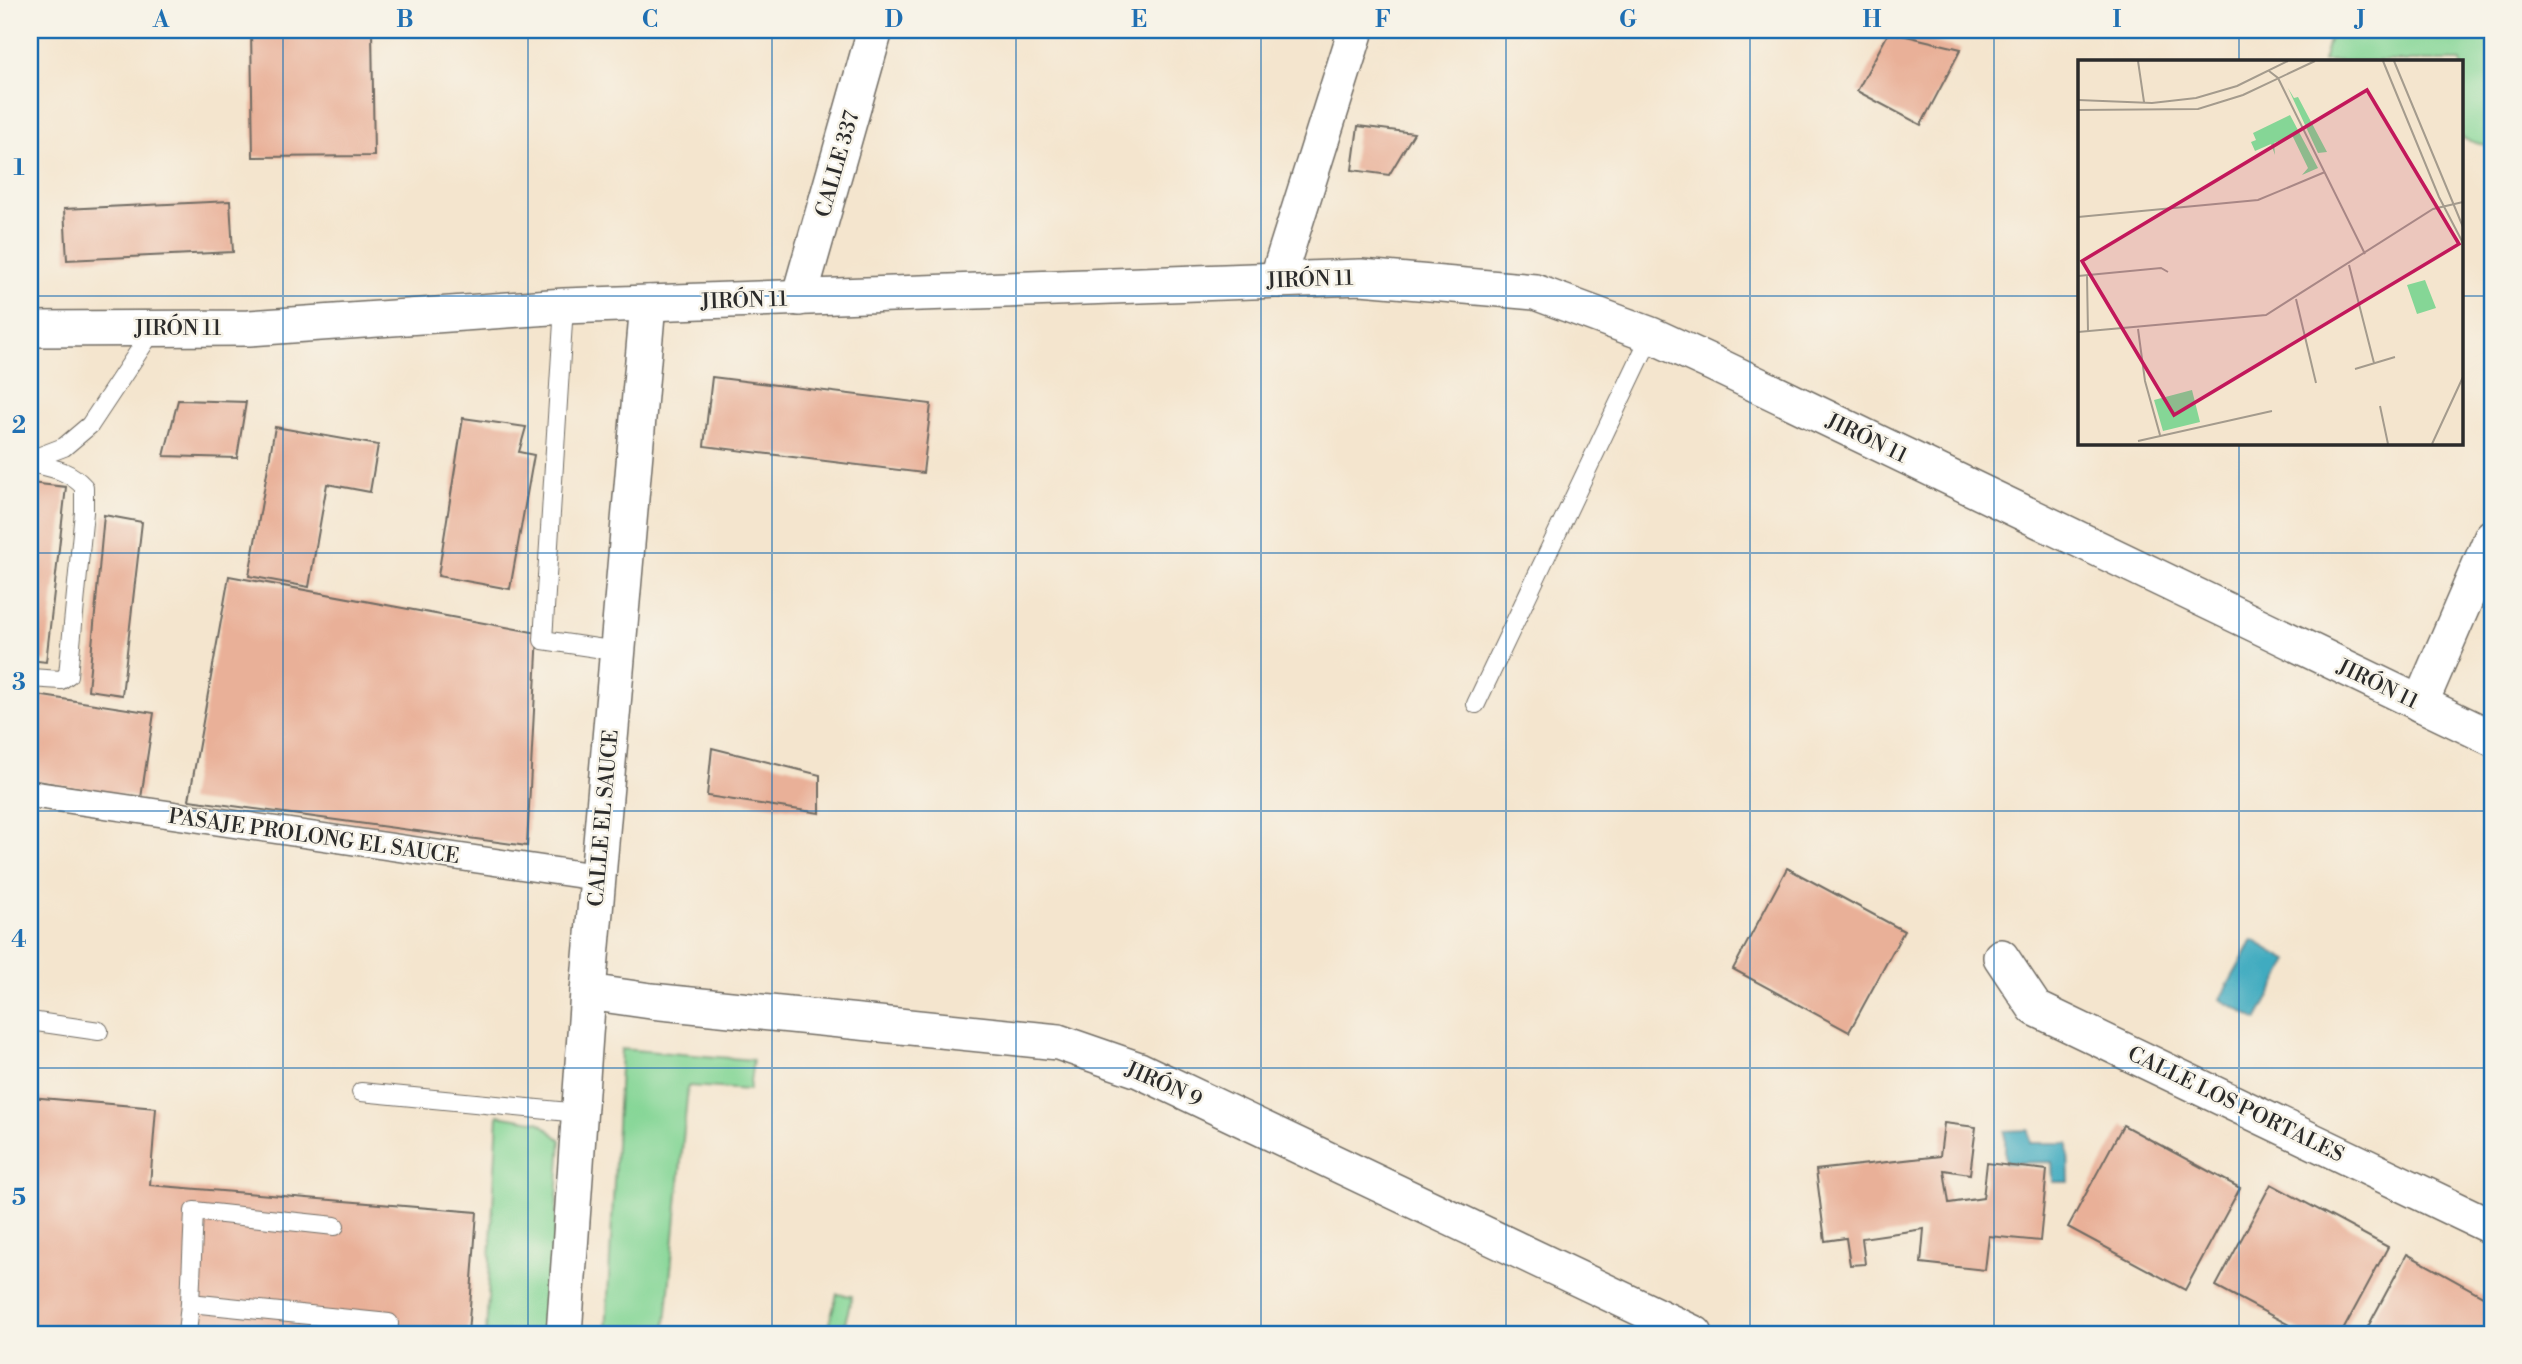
<svg xmlns="http://www.w3.org/2000/svg" width="2522" height="1364" viewBox="0 0 2522 1364" font-family="'Libre Bodoni',serif">
<rect width="100%" height="100%" fill="#f7f3e8"/>
<filter id="ink" filterUnits="userSpaceOnUse"><feTurbulence type="fractalNoise" baseFrequency=".0143" numOctaves="2"/><feDisplacementMap in="SourceGraphic" scale="14" xChannelSelector="R" yChannelSelector="G"/><feConvolveMatrix kernelMatrix="1 2 1 2 8 2 1 2 1" color-interpolation-filters="sRGB"/></filter>
<filter id="wash" filterUnits="userSpaceOnUse"><feTurbulence type="fractalNoise" baseFrequency=".00686" numOctaves="4" result="noise"/><feDisplacementMap in="SourceGraphic" scale="28" xChannelSelector="R" yChannelSelector="G"/><feGaussianBlur stdDeviation="1.57" result="paint"/><feColorMatrix in="noise" values="0 0 0 0 0 0 0 0 0 0 0 0 0 0 0 0 0 1.4 0 .05"/><feComposite in="paint" operator="in"/></filter>
<g filter="url(#wash)">
<rect width="100%" height="100%" fill="#f4e5ce"/>
<g fill="#85d696" stroke="#588060" stroke-width="2">
<path d="M2332,30h160v118l-31,-10v-77h-138z"/>
<path d="M621,1049l132,11 -4,30 -61,-4 -23,248h-59z"/>
<path d="M498,1115l41,7 22,18 -13,194h-62z"/>
<path d="M837,1294l15,2 -10,38h-16z"/>
</g>
<g fill="#40abc0" stroke="#366b76" stroke-width="2">
<path d="M2253,940l36,21 -32,59 -37,-21z"/>
<path d="M2029,1130l1,13h38l1,39h-16l-1,-20 -47,1v-32z"/>
</g>
<g id="blocks">
<g fill="#e9b098">
<path d="M251,30h121l2,126 -121,1z"/>
<path d="M1889,32l72,17 -40,76 -64,-34z"/>
<path d="M1358,126l56,7 -25,42 -37,-5z"/>
<path d="M230,201l3,51 -166,8 -3,-51z"/>
<path d="M712,377l219,27 -8,69 -219,-27z"/>
<path d="M178,400l68,2 -9,56 -73,-2z"/>
<path d="M463,418l63,9 -7,25 15,3 -24,134 -72,-13z"/>
<path d="M275,427l103,18 -8,47 -43,-8 -18,103 -60,-11z"/>
<path d="M30,483l36,4 -20,175 -16,-2z"/>
<path d="M104,515l38,7 -20,173 -34,-5z"/>
<path d="M229,576l309,57 -11,213 -338,-46z"/>
<path d="M30,694l124,19 -13,85 -111,-18z"/>
<path d="M712,748l108,27v38l-113,-17z"/>
<path d="M1787,868l117,63 -55,101 -116,-63z"/>
<path d="M30,1097l126,11 -6,77 327,27 -9,122h-438z"/>
<path d="M1944,1123l32,4 -6,47 -26,-4 5,33 34,-5 4,-35 60,7 -7,71 -51,-5 -4,34 -64,-7 3,-34 -62,9 3,26 -15,1 -4,-27 -21,3 -9,-71 124,-14z"/>
<path d="M2123,1125l117,63 -55,102 -117,-63z"/>
<path d="M2271,1184l117,63 -47,87h-35l-90,-48z"/>
<path d="M2407,1254l85,47v33h-128z"/>
</g>
</g>
</g>
<g filter="url(#ink)">
<use href="#blocks" fill-opacity="0" stroke="#716c64" stroke-width="2"/>
<g fill="none" stroke-linecap="round" stroke-linejoin="round">
<g stroke="#716c64" stroke-width="20">
<g id="service">
<path d="M564,306l-21,334 74,11"/>
<path d="M30,460l34,-13 26,-22 65,-98"/>
<path d="M30,463c22,5 39,7 54,24v25l-16,163 -7,5 -31,-2"/>
<path d="M1476,704l175,-369"/>
<path d="M30,1021l69,10"/>
<path d="M361,1092l218,21"/>
<path d="M190,1303l4,-92 141,15"/>
<path d="M187,1334l3,-31 199,20 -1,11"/>
</g>
</g>
<g stroke="#716c64" stroke-width="29">
<path id="pedestrian" d="M30,794l567,83"/>
</g>
<g stroke="#716c64" stroke-width="38">
<g id="minor">
<path d="M1277,280l79,-250"/>
<path d="M799,298l76,-268"/>
<path d="M30,329l219,-1 315,-22 797,-29 174,15 116,43 61,28 780,375"/>
<path d="M2420,704l72,-167"/>
<path d="M2001,957l34,51 457,219"/>
<path d="M588,992l63,9 407,41 81,28 556,264"/>
<path d="M564,1334l24,-342 60,-689"/>
</g>
</g>
<use href="#service" stroke="#fff" stroke-width="18"/>
<use href="#pedestrian" stroke="#fff" stroke-width="26"/>
<use href="#minor" stroke="#fff" stroke-width="35"/>
</g>
</g>
<path fill="none" stroke="#1f6fb2" stroke-width="2" stroke-opacity="0.55" d="M283,30v1304M528,30v1304M772,30v1304M1016,30v1304M1261,30v1304M1506,30v1304M1750,30v1304M1994,30v1304M2239,30v31M30,296h2049M2461,296h31M2239,443v891M30,553h2462M30,811h2462M30,1068h2462"/>
<g text-anchor="middle" stroke-width="5" stroke-linejoin="round" paint-order="stroke">
<g font-size="21" fill="#2b2b2b" stroke="#f7f3e8">
<text transform="translate(837 164) rotate(-74)" y="7">CALLE 337</text>
<text transform="translate(1310 279) rotate(-2)" y="7">JIRÓN 11</text>
<text transform="translate(744 300) rotate(-2)" y="7">JIRÓN 11</text>
<text x="178" y="335">JIRÓN 11</text>
<text transform="translate(1867 438) rotate(26)" y="7">JIRÓN 11</text>
<text transform="translate(2378 684) rotate(26)" y="7">JIRÓN 11</text>
<text transform="translate(603 818) rotate(-85)" y="7">CALLE EL SAUCE</text>
<text transform="translate(314 836) rotate(8)" y="7">PASAJE PROLONG EL SAUCE</text>
<text transform="translate(1164 1084) rotate(24)" y="7">JIRÓN 9</text>
<text transform="translate(2236 1104) rotate(26)" y="7">CALLE LOS PORTALES</text>
</g>
</g>
<g transform="translate(2078 60)">
<rect width="385" height="385" fill="#f4e5ce"/>
<path d="M210,28l6,10 4,-1 29,55 -9,1zM212,55l28,53 -16,7 6,-7 -16,-33 -18,8 1,12 -4,-11 -16,7 -4,-9 5,-2 -3,-7zM347,220l11,28 -19,6 -10,-29zM114,330l8,32 -37,9 -9,-31z" fill="#85d696"/>
<path fill="none" stroke="#a49b8d" stroke-width="2" d="M60,1l6,41M305,1l56,136 24,46M316,1l69,166M191,11l9,7 87,176M0,40l74,3 44,-5 41,-12 51,-25M0,50l120,-1 45,-14 72,-34M0,157l180,-17 67,-28M271,205l25,98M9,215l1,57M0,216l83,-8 7,4M218,239l20,84M60,269l7,52 15,54M0,272l188,-17 167,-106 30,-7M277,309l40,-12M302,346l8,38M60,381l134,-30M354,384l31,-67"/>
<path fill="#c2185b" fill-opacity="0.15" stroke="#c2185b" stroke-width="3.5" d="M289,30l92,154 -285,171 -92,-154z"/>
<rect width="385" height="385" fill="none" stroke="#2b2b2b" stroke-width="3.5"/>
</g>
<rect width="2522" height="1364" fill="none" stroke="#f7f3e8" stroke-width="77"/>
<rect x="38" y="38" width="2446" height="1288" fill="none" stroke="#1f6fb2" stroke-width="2.5"/>
<g font-size="23" text-anchor="middle" font-weight="bold" fill="#1f6fb2">
<text x="161" y="27">A</text>
<text x="405" y="27">B</text>
<text x="650" y="27">C</text>
<text x="894" y="27">D</text>
<text x="1139" y="27">E</text>
<text x="1383" y="27">F</text>
<text x="1628" y="27">G</text>
<text x="1872" y="27">H</text>
<text x="2117" y="27">I</text>
<text x="2361" y="27">J</text>
<text x="19" y="175">1</text>
<text x="19" y="433">2</text>
<text x="19" y="690">3</text>
<text x="19" y="947">4</text>
<text x="19" y="1205">5</text>
</g>
</svg>
